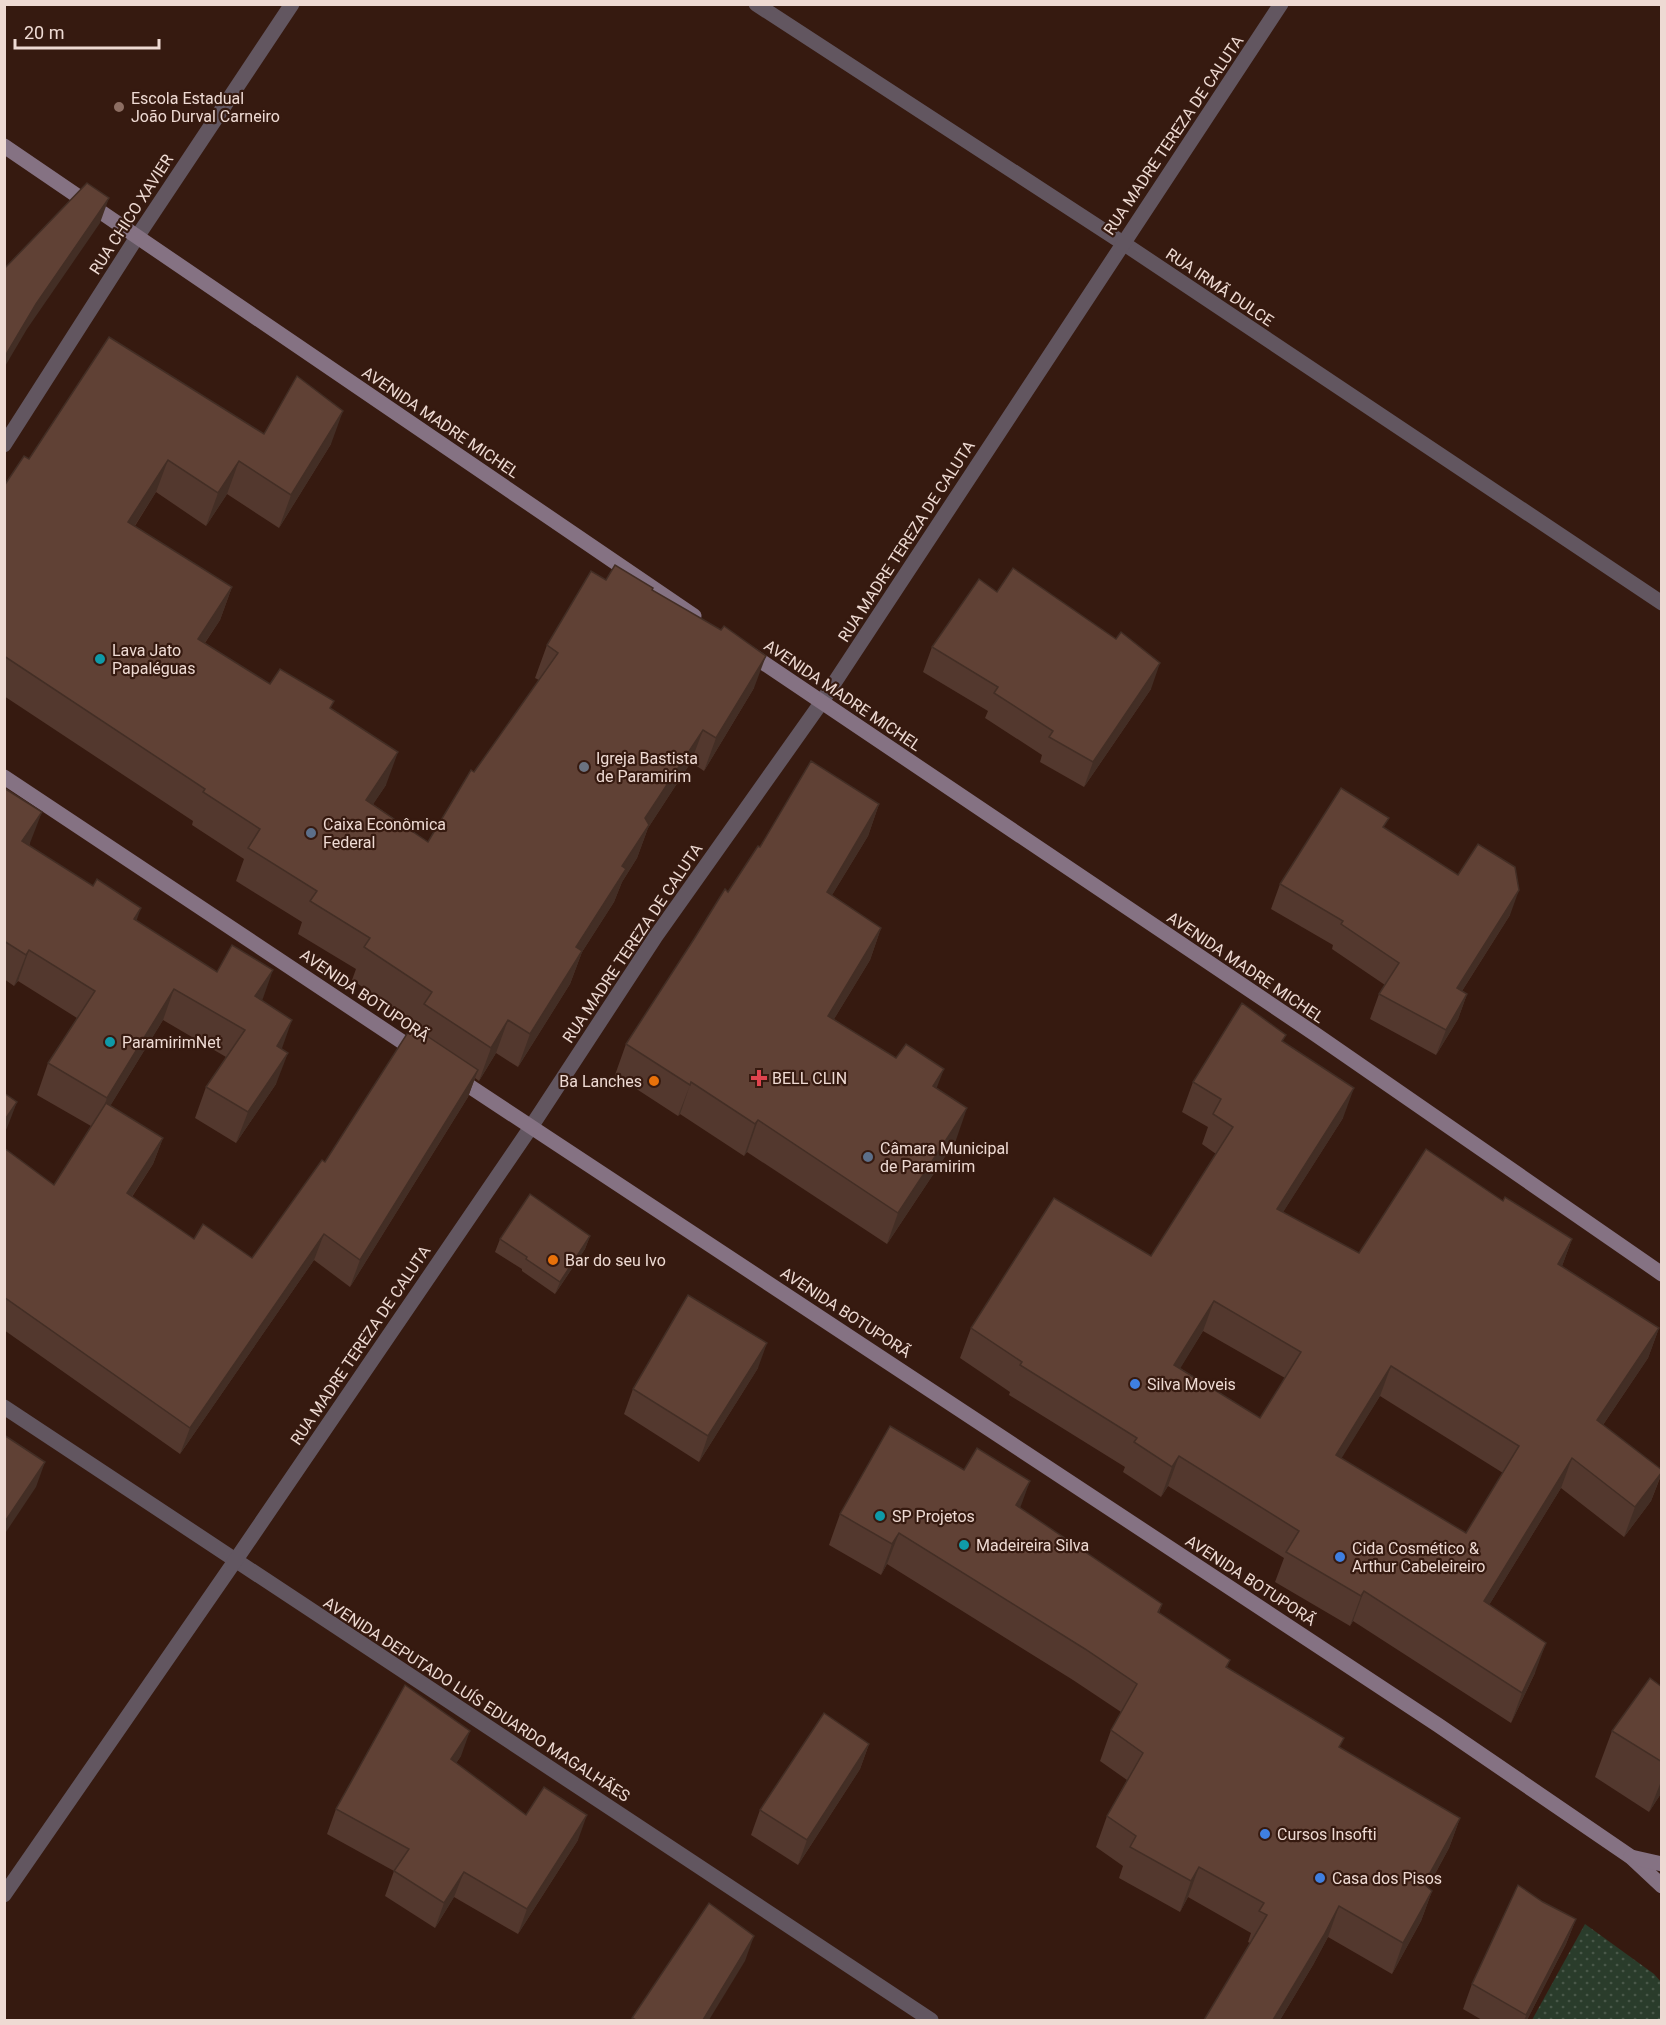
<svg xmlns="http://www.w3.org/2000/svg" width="1666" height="2025" viewBox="0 0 1666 2025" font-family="Roboto,sans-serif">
<defs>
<pattern id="grass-dots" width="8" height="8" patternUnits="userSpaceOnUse" patternTransform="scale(1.5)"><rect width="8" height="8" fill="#2a3c2b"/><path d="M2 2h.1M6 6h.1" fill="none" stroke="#495849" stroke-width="1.8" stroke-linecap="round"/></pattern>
</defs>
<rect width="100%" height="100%" fill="#361a10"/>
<path fill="url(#grass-dots)" d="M1585,1924l69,50 7,8v38h-129z"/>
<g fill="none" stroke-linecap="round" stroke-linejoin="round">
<g stroke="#625660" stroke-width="15">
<path d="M756,4l367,239 539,360"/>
<path d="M4,445l133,-208 155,-233"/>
<path d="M4,1407l927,613"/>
<path d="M4,1895l231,-334 296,-434 125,-191 165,-233 460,-699"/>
</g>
<g stroke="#857283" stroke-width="15">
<path d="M4,146l690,470"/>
<path d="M746,651l569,383 347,240"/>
<path d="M4,777l415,276"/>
<path d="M457,1078l981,647 193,132 31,29"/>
<path d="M1631,1857l31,7"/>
</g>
</g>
<g fill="#53382e" fill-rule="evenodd">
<path d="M264,434l67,10 -52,84 -52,-34 -21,32 -50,-34 -21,34 97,61 -12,33 -15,23 65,41 62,25 54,76 -13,19 55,38 46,-70 65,-92 -4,-2 12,-33 59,-65 46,10 102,98 -50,83 -13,-9 -43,66 -11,30 -15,24 -8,20 -32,50 -12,32 -52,83 -22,-14 -17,28 -4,-3 -7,19 -118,190 -36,-27 -134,194 -176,-124v-182l50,37 37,-59 -54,-31 11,-32 29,-45 -59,-37 -4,5 -10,-7v-191l26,55 -1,3 108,75 125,79 20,49 -6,35 -40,59 -41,-25 11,-31 20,-30 -63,-37 -53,86 53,32 -10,26 -21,33 62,42 58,19 73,-96 90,-133 2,-6 -65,-43 4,-11 -58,-35 4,-12 -66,-41 8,-22 -52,-34 1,-4 -189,-125v-210l25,-27z"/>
<path d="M997,592l154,97 -67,98 -44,-25 2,-7 -57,-37 3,-7 -65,-39 9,-25z"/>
<path d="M879,804l-11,32 -36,59 49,33 -11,32 -36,59 103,69 19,52 -69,104 -140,-92 -3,4 -64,-42 -2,2 -63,-41 11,-31 68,-105 66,-92z"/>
<path d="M1385,829l125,86 -48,76 5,3 -9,25 -22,36 -66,-36 9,-25 6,-9 -53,-36 1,-4 -62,-36 9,-25z"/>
<path d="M1283,1042l60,76 -60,94 76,41 144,-52 69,38 -10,27 97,62 -11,30 -45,67 59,45v3l-11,28 -27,36 -63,-49 -72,117 46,68 -24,50 -158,-102 -3,5 -75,-44 9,-24 -116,-72 -7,11 -38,-25 2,-5 -116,-72 1,-3 -50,-34 11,-30 180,-72 65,-102 -14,-10 6,-17 -26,-15 11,-30zM1203,1331l82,47 -25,40 -80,-50zM1380,1396l123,77 -37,60 -125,-75z"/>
<path d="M590,1236l-5,13 -30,45 -33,-23v-2l-27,-17 5,-13z"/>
<path d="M758,1368l-59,94 -75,-48 9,-25z"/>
<path d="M1020,1508l142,96 -3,9 71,47 -3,7 114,81 119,70 -11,30 -21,39 4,4 -11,30 -29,53 -64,-37 -15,28 -33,55h-76l46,-77 -2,-1 3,-9 -63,-36 -8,15 -61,-34 4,-12 -27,-19 11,-31 20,-36 -27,-19 11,-31 10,-18 -48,-32 -186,-116 -6,11 -52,-30 11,-31z"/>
<path d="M1662,1687v105l-13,20 -54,-35 17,-46z"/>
<path d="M869,1744l-9,25 -62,96 -47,-30 9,-25z"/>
<path d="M461,1756l-5,7 70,52 52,25 -60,94 -64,-37 -19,31 -50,-32 9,-25 -67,-37 9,-25z"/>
<path d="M1543,1902l33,17 -10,25 -39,76h-45l-19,-11 9,-25z"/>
</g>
<g fill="#432e25">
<path d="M109,198l-9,25 -73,106 -23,39v-10l32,-54z"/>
<path d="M343,411l-12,33 -52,84 12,-33z"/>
<path d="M168,460l-12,32 -40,63 12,-33z"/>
<path d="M239,461l-12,33 -21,32 12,-33z"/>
<path d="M232,587l-12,33 -34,51 12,-32z"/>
<path d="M766,656l-12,32 -50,83 12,-33z"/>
<path d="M1160,663l-9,26 -67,98 9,-25z"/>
<path d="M703,730l-12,32 -43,66 -11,30 -15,24 -8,20 -32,50 -12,32 -52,83 12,-33 46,-87 46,-81 23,-48z"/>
<path d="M398,752l-12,33 -32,48 12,-33z"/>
<path d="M879,804l-11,32 -53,87 12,-31z"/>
<path d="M42,812l-12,31 -19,30 11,-32z"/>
<path d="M1519,890l-9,25 -62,98 9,-25z"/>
<path d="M141,908l-11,31 4,-20z"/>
<path d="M881,928l-11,32 -53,87 11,-31z"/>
<path d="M29,950l-11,31 -4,5 12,-31z"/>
<path d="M273,970l-11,31 -7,-5z"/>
<path d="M174,989l-11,31 -67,109 11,-31z"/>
<path d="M1467,994l-9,25 -22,36 10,-25z"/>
<path d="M292,1020l-11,31 -4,-5z"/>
<path d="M508,1020l-12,33 -17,28 12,-33z"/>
<path d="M288,1053l-12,31 -40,59 12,-31z"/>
<path d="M944,1069l-12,31 1,-14z"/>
<path d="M478,1070l-10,27 -118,190 10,-27z"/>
<path d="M691,1082l-11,32 -2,2 12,-31z"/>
<path d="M1354,1088l-11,30 -77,121 11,-30z"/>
<path d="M17,1102l-10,26 -3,5v-12z"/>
<path d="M967,1108l-11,32 -69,104 11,-31z"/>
<path d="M758,1120l-11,32 -3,4 11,-32z"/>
<path d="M163,1138l-10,26 -36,55 10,-26z"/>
<path d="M324,1234l-10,26 -134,194 10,-26z"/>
<path d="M590,1236l-5,13 -30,45 5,-12z"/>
<path d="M1572,1239l-11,30 -3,-5z"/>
<path d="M1214,1301l-11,30 -39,64 10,-30z"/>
<path d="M1659,1328l-11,30 -62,92 11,-30z"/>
<path d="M767,1343l-9,25 -59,94 9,-26z"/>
<path d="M1391,1366l-11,30 -55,89 11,-30z"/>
<path d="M1179,1456l-11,30 -7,11 11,-30z"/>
<path d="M1572,1458l-11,30 -88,143 11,-30z"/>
<path d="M45,1462l-9,25 -32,48v-12z"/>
<path d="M1662,1472l-11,29 -27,36 11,-30z"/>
<path d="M1030,1481l-11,30 -3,-6z"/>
<path d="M899,1533l-12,31 -6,11 11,-31z"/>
<path d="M1364,1591l-11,30 -3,5 11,-30z"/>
<path d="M1546,1643l-11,30 -24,50 11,-30z"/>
<path d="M470,1731l-9,25 -19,28 9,-25z"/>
<path d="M869,1744l-9,25 -62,96 9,-25z"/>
<path d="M1662,1779v13l-13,20z"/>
<path d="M587,1815l-9,25 -60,94 9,-25z"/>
<path d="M1460,1818l-11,30 -36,66 11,-30z"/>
<path d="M1199,1867l-11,30 -8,15 11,-31z"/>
<path d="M464,1872l-10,25 -19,31 9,-25z"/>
<path d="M1432,1891l-11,30 -29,53 11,-31z"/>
<path d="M1339,1906l-11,31 -15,28 -33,55h-7z"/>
<path d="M1576,1919l-10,25 -39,76h-3z"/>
<path d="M754,1936l-9,25 -36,59h-6z"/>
</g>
<g fill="#604135" stroke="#432e25" stroke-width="1.5" fill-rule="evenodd">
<path d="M87,183l22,15 -73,106 -32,54v-89z"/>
<path d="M109,337l155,97 33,-58 46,35 -52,84 -52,-34 -21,32 -50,-33 -40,62 104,65 -34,52 72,45 10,-15 54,32 -4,7 68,44 -32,48 62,42 43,-72 3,2 84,-119 -11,-8 44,-74 15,9 9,-15 38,23 -1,2 69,40 3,-4 42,30 -50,82 -13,-8 -58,88 4,7 -27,41 4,3 -50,78 6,4 -52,83 -22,-14 -17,28 -67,-44 8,-12 -68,-45 6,-9 -60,-37 7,-10 -69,-43 12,-19 -57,-37 2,-3 -201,-133v-170l20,-30 5,3z"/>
<path d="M1013,568l103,71 5,-7 39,31 -67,99 -44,-25 4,-6 -59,-38 4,-6 -66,-40 47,-68 18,13z"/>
<path d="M811,761l68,43 -52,88 54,36 -53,88 68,42 10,-14 38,25 -11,17 34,22 -69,105 -140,-93 -3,4 -64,-42 -1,3 -64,-41 68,-105 31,-50 3,3 30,-46 2,1z"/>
<path d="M4,788l38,24 -20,29 71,45 4,-7 44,29 -7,11 83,53 15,-27 41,25 -18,26 37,24 -15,26 11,7 -40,59 -42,-25 39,-57 -71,-41 -67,109 -59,-35 47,-72 -66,-41 -3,5 -22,-14z"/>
<path d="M1341,788l48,30 -6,9 75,48 20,-31 37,23 4,23 -62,98 10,6 -21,36 -67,-36 20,-31 -58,-39 2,-3 -63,-37z"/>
<path d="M1242,1003l44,32 -4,6 72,47 -77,121 82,44 67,-104 77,52 2,-4 67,42 -14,25 101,64 -62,92 65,50v2l-27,35 -63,-49 -88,143 62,42 -24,50 -158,-102 -3,5 -75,-44 13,-21 -120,-75 -7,11 -38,-25 3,-4 -117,-73 2,-3 -51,-34 83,-130 97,58 82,-129 -20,-13 8,-15 -28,-17zM1214,1301l87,51 -41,66 -86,-53zM1391,1366l128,80 -53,87 -130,-78z"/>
<path d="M412,1026l66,44 -118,190 -36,-26 -134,194 -186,-131v-149l50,37 52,-82 57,35 -36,55 67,46 9,-15 49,34 70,-98 3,2z"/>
<path d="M4,1093l13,9 -13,19z"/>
<path d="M530,1194l60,42 -30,46 -34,-23 1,-2 -27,-18z"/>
<path d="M688,1295l79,48 -59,93 -75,-47z"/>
<path d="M890,1426l74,44 13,-22 53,33 -14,24 146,99 -4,8 72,48 -4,7 118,71 -5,9 121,71 -36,66 8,7 -29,52 -64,-37 -15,29 -51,85h-69l63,-105 -8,-4 5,-8 -65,-36 -8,14 -61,-34 6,-11 -29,-20 36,-63 -32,-23 26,-46 -52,-35 -186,-116 -7,11 -52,-30z"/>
<path d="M4,1435l41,27 -41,61z"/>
<path d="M1650,1678l12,9v75l-50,-31z"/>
<path d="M405,1685l65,46 -19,28 75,56 18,-28 43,28 -60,94 -63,-37 -20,31 -50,-32 15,-22 -73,-40z"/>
<path d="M824,1713l45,31 -62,96 -47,-30z"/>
<path d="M1518,1885l25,17 33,17 -50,96 -54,-31z"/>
<path d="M709,1903l45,33 -51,84h-67l-4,-2z"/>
</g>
<circle fill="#8d6e63" stroke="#361a10" stroke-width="2" cx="119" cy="107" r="6"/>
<g fill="#0f9aa8" stroke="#361a10" stroke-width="2">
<circle cx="100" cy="659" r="6"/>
<circle cx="110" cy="1042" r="6"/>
<circle cx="880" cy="1516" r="6"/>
<circle cx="964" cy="1545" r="6"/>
</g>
<circle fill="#6b7280" stroke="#361a10" stroke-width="2" cx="584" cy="767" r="6"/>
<g fill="#5c6f8a" stroke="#361a10" stroke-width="2">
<circle cx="311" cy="833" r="6"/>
<circle cx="868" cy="1157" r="6"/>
</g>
<path fill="#e0444e" stroke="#361a10" stroke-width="2" d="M756 1069h6v6h6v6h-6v6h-6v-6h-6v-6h6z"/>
<g fill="#e8710a" stroke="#361a10" stroke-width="2">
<circle cx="654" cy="1081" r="6"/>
<circle cx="553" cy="1260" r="6"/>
</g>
<g fill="#3f7fe0" stroke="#361a10" stroke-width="2">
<circle cx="1135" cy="1384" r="6"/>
<circle cx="1340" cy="1557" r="6"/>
<circle cx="1265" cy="1834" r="6"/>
<circle cx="1320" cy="1878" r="6"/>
</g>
<g text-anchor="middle" stroke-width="4.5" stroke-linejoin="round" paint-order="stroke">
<g font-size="16" fill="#eedad3" stroke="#361a10" text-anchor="start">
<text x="131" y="104">Escola Estadual<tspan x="131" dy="18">João Durval Carneiro</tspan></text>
<text x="112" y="656">Lava Jato<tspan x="112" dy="18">Papaléguas</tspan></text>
<text x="596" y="764">Igreja Bastista<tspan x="596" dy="18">de Paramirim</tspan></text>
<text x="323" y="830">Caixa Econômica<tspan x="323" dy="18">Federal</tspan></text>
<text x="122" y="1048">ParamirimNet</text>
<text x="772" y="1084">BELL CLIN</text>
<text x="642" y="1087" text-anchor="end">Ba Lanches</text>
<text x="880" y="1154">Câmara Municipal<tspan x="880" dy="18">de Paramirim</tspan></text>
<text x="565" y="1266">Bar do seu Ivo</text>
<text x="1147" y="1390">Silva Moveis</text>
<text x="892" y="1522">SP Projetos</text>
<text x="976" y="1551">Madeireira Silva</text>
<text x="1352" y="1554">Cida Cosmético &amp;<tspan x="1352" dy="18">Arthur Cabeleireiro</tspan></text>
<text x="1277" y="1840">Cursos Insofti</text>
<text x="1332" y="1884">Casa dos Pisos</text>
</g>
<g font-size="16" fill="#eedad3" stroke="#361a10">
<text transform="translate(1173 135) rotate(-56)" y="6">RUA MADRE TEREZA DE CALUTA</text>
<text transform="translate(131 214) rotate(-57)" y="6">RUA CHICO XAVIER</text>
<text transform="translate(1220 287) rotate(34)" y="6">RUA IRMÃ DULCE</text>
<text transform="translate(441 422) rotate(34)" y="6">AVENIDA MADRE MICHEL</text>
<text transform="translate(906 541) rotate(-57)" y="6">RUA MADRE TEREZA DE CALUTA</text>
<text transform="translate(843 695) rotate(34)" y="6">AVENIDA MADRE MICHEL</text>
<text transform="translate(632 943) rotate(-56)" y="6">RUA MADRE TEREZA DE CALUTA</text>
<text transform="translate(1246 967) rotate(34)" y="6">AVENIDA MADRE MICHEL</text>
<text transform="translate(365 995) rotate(34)" y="6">AVENIDA BOTUPORÃ</text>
<text transform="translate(846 1312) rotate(33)" y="6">AVENIDA BOTUPORÃ</text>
<text transform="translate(360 1345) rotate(-56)" y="6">RUA MADRE TEREZA DE CALUTA</text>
<text transform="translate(1251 1580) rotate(33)" y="6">AVENIDA BOTUPORÃ</text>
<text transform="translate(477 1699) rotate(33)" y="6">AVENIDA DEPUTADO LUÍS EDUARDO MAGALHÃES</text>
</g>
</g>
<rect width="1666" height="2025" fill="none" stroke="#eedad3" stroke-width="12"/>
<path d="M15 39v9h144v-9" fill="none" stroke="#eedad3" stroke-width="3"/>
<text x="24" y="39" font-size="18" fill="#eedad3" stroke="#361a10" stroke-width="4.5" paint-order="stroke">20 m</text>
</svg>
